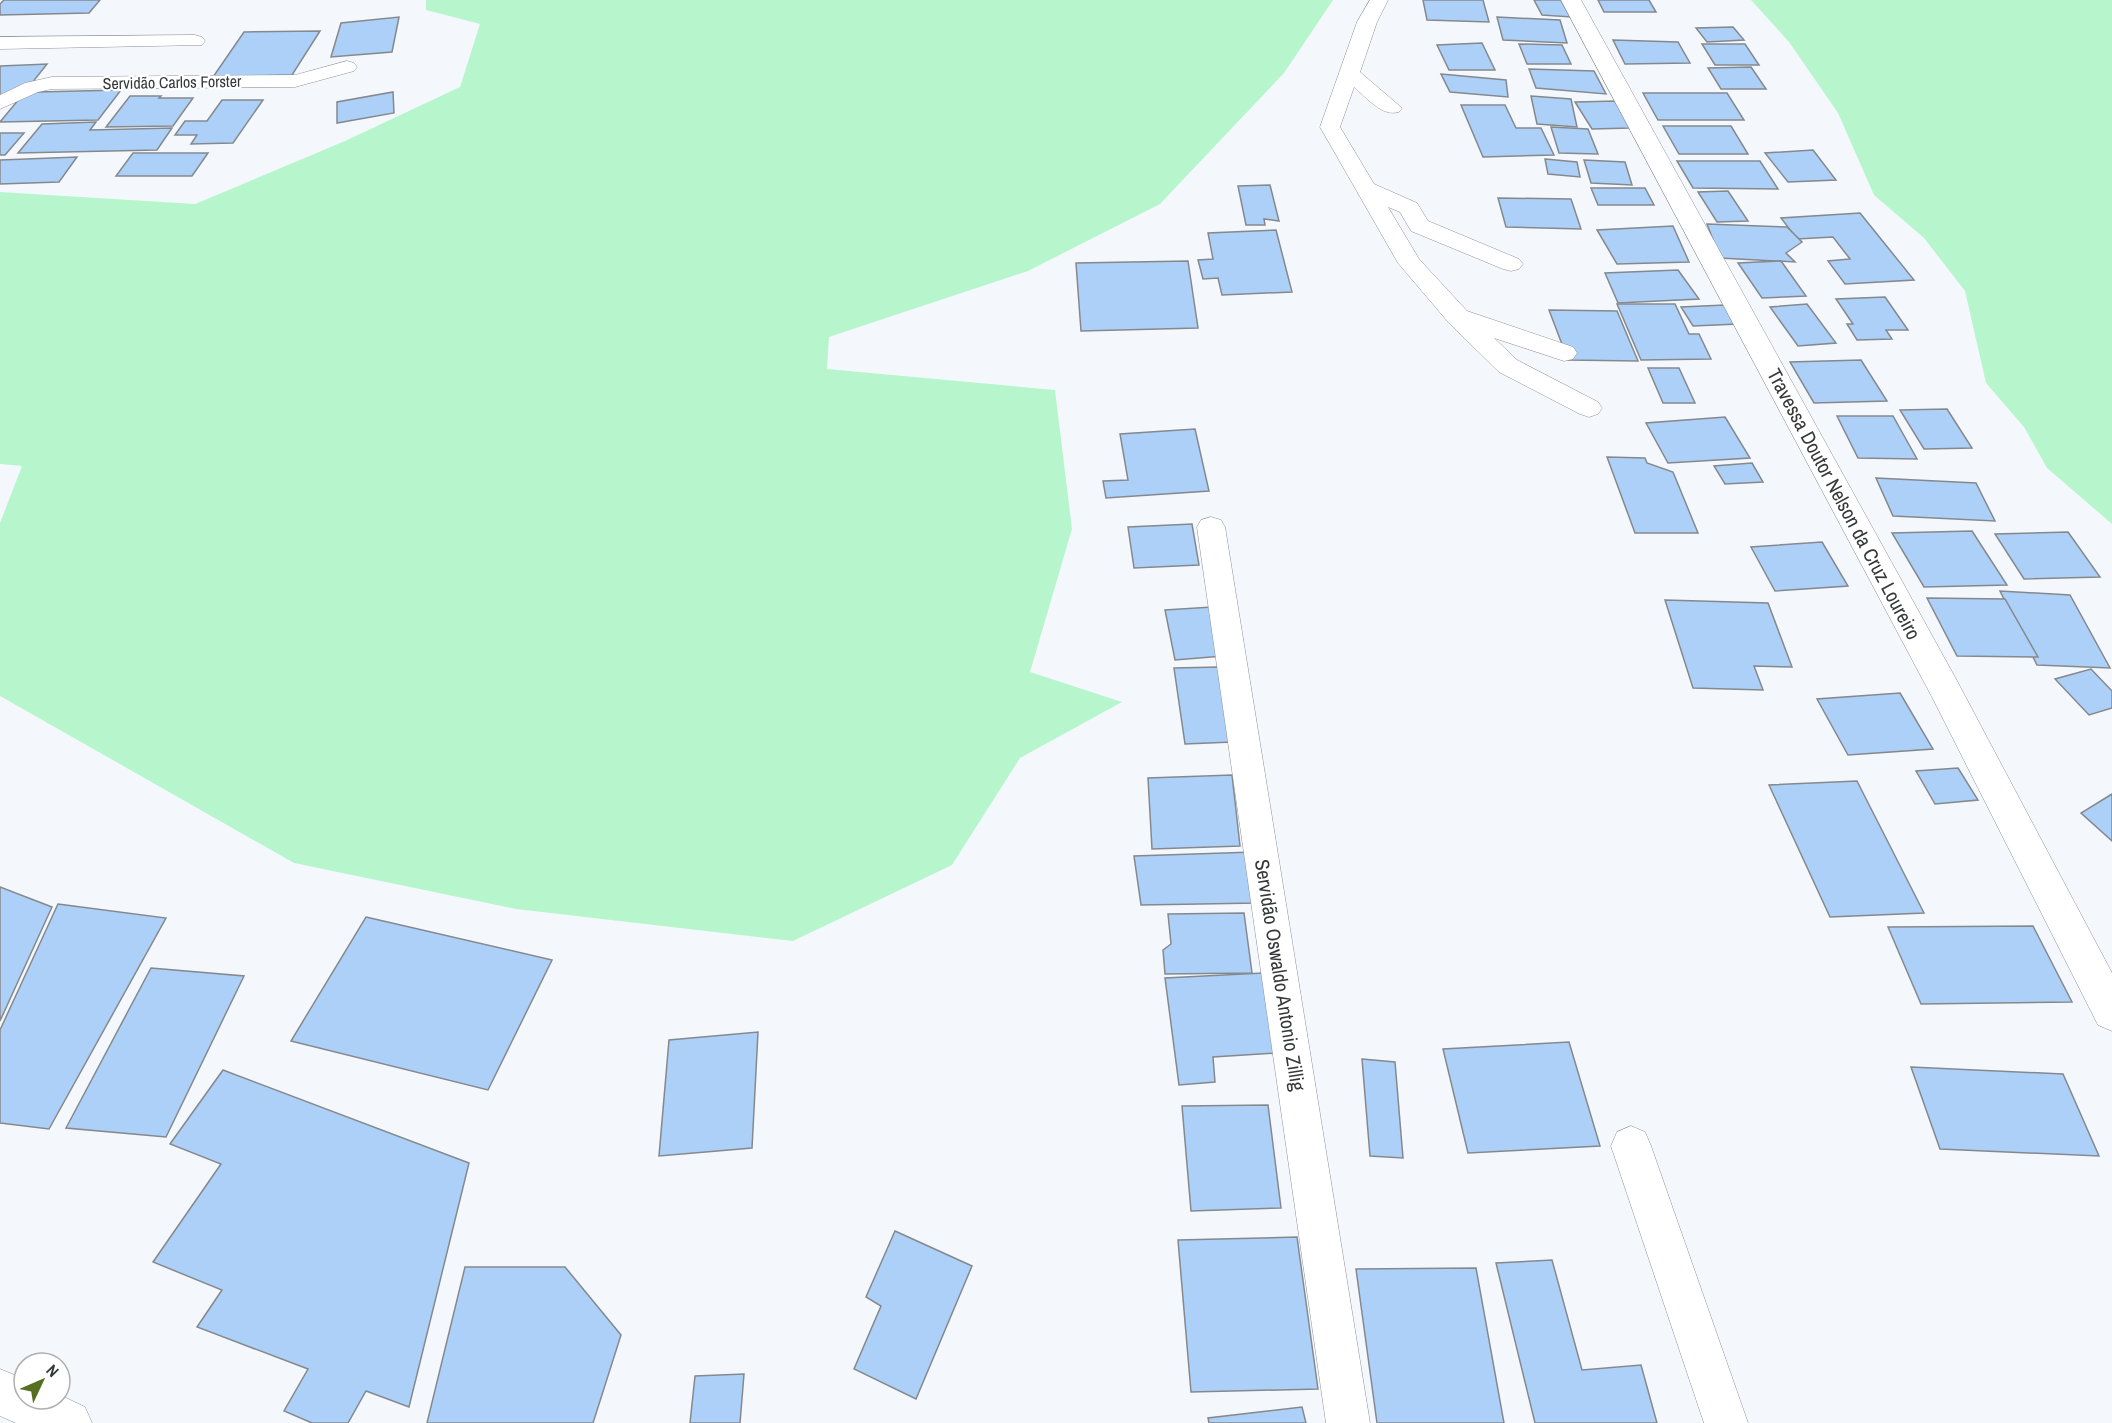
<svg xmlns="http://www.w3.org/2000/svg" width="2112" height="1423" viewBox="0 0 2112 1423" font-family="'Archivo Narrow',sans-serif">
<rect width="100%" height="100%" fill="#f4f8fd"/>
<g fill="#b7f6cd">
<path d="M426,0h907l-49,73 -124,131 -132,67 -199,66 -2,32 228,21 17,139 -42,143 92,30 -102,56 -68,107 -159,76 -277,-32 -222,-46 -294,-167v-173l22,-57 -22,-2v-272l195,12 150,-63 115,-54 20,-63 -54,-14z"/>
<path d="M1751,0h361v524l-65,-56 -23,-41 -38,-44 -21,-92 -41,-53 -50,-43 -36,-82 -49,-71z"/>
</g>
<g fill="#acd0f8" stroke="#85898d" stroke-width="1.5">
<path d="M4,0h96l-11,13 -89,2v-11z"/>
<path d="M1423,0h60l6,22 -62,-2z"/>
<path d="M1534,0h27l10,17 -29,-2z"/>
<path d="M1598,0h51l7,12h-52z"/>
<path d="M399,17l-7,35 -61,5 10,-34z"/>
<path d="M1497,17l63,3 7,23 -64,-3z"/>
<path d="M1733,27l11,13 -37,2 -11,-14z"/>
<path d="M320,31l-28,44 -79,2 31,-45z"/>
<path d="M1613,40l65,2 12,21 -65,1z"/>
<path d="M1482,43l13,27h-46l-12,-25z"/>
<path d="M1519,44l43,1 9,19h-44z"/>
<path d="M1702,44h43l14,21h-44z"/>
<path d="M47,64l-15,19 -32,16v-33z"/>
<path d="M1751,67l15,22h-45l-13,-21z"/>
<path d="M1529,69l65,2 12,23 -70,-6z"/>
<path d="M1441,74l65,6 2,17 -58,-5z"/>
<path d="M121,90l-23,30 -98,2 19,-23 17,-7z"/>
<path d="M393,92l1,21 -57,10v-21z"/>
<path d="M1643,93h84l17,27h-86z"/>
<path d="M130,96h31l-2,2h34l-20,28 -67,1z"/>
<path d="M1531,96l40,3 6,28 -40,-3z"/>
<path d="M222,100h41l-30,43 -42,1 6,-9h-22l10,-14h22z"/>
<path d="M1617,101l13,27 -38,1 -17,-27z"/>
<path d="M1461,105h44l11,23h25l13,27 -71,2z"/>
<path d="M96,122l-6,8 82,-2 -15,22 -139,3 24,-29z"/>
<path d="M1663,126h68l17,28h-69z"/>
<path d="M1551,127l37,2 10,25 -39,-1z"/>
<path d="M0,133h24l-19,22h-5z"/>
<path d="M1813,150l23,30 -48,2 -23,-29z"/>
<path d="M133,153h75l-16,23h-76z"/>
<path d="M77,157l-18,25 -59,2v-24z"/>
<path d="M1545,159l32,3 3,15 -32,-3z"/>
<path d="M1584,160l41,2 7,23 -41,-2z"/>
<path d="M1677,161h83l18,28 -85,-1z"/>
<path d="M1270,185l9,36 -15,-2 1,6h-19l-8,-39z"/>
<path d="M1591,188h54l9,17h-56z"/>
<path d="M1728,191l20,30 -31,1 -19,-30z"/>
<path d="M1498,198l73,1 10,30 -75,-2z"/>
<path d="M1860,213l54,67 -69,4 -17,-23 22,-2 -17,-22 -36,2 -16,-21z"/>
<path d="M1707,224l80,3 15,15 -16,11 9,9 -75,-4z"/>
<path d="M1673,226l16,36 -72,2 -20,-34z"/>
<path d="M1276,230l16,62 -70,3 -4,-17 -15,1 -5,-19 15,-1 -5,-26z"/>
<path d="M1188,261l10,67 -117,3 -5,-68z"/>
<path d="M1781,261l25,35 -44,2 -24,-35z"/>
<path d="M1678,270l21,29 -81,4 -13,-30z"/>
<path d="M1885,297l23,33h-22l6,9 -35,1 -10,-16h6l-17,-25z"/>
<path d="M1617,304h58l14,30h10l12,25 -70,1z"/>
<path d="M1807,304l29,39 -38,3 -28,-39z"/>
<path d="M1725,305l13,19 -45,2 -12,-19z"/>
<path d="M1549,310l68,1 21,50 -70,-1z"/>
<path d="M1861,360l26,41 -73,2 -24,-41z"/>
<path d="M1648,368h31l16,35h-32z"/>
<path d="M1947,409l25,39 -48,1 -24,-39z"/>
<path d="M1837,416h56l24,43 -59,-1z"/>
<path d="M1725,417l25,41 -82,5 -22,-40z"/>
<path d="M1195,429l14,62 -103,7 -3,-17 25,-1 -8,-46z"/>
<path d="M1607,457l38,1 2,5 26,9 25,61h-63z"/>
<path d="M1752,463l11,19 -38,2 -11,-18z"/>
<path d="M1876,478l100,5 19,38 -102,-5z"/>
<path d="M1192,524l7,41 -65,3 -6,-41z"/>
<path d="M1972,531l35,54 -83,2 -32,-54z"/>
<path d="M2068,532l32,45 -76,2 -29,-45z"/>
<path d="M1822,542l26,44 -73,5 -24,-44z"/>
<path d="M2000,591l70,4 40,73 -73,-3z"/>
<path d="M1927,598l78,1 33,58 -81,-1z"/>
<path d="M1665,600l103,3 24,64 -38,-1 9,24 -70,-2z"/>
<path d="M1212,607l11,49 -48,4 -10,-50z"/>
<path d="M1220,667l12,75 -47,2 -11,-76z"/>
<path d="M2091,669l21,22v17l-23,7 -34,-36z"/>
<path d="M1900,693l33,56 -85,6 -31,-56z"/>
<path d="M1958,768l20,32 -43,4 -19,-33z"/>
<path d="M1232,775l8,71 -88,3 -4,-71z"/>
<path d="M1857,781l67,132 -94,4 -61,-132z"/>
<path d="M2112,794v47l-31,-28z"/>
<path d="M1254,852l4,51 -117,2 -7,-49z"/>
<path d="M0,887l52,20 -52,114z"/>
<path d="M58,904l108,14 -117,211 -49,-6v-93z"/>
<path d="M1244,913l8,60 -87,1 -2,-24 8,-6 -3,-30z"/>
<path d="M366,917l186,43 -64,130 -197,-49z"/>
<path d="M2033,926l39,76 -151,2 -33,-77z"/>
<path d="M151,968l93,8 -78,161 -100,-9z"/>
<path d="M1263,973l14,80 -64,4 2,25 -36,3 -14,-107z"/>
<path d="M758,1032l-6,116 -93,8 10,-116z"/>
<path d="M1569,1042l31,104 -132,7 -25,-104z"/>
<path d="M1362,1059l33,3 8,96 -33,-2z"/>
<path d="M1911,1067l152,7 36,82 -159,-7z"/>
<path d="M223,1070l246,93 -60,244 -43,-16 -18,32h-36l-28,-12 24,-42 -111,-42 25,-37 -69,-28 68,-98 -51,-20z"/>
<path d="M1268,1105l13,103 -90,3 -9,-105z"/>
<path d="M895,1231l77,35 -56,133 -62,-30 27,-63 -15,-9z"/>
<path d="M1297,1237l21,152 -127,3 -13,-152z"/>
<path d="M1552,1260l30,110 59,-5 16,58h-122l-39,-160z"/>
<path d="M465,1267h100l56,68 -28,88h-166z"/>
<path d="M1476,1268l28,155h-127l-21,-154z"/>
<path d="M744,1374l-4,49h-50l5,-47z"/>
<path d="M1302,1407l4,16h-97l-1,-5z"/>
</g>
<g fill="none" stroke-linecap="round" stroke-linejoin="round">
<g stroke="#8d9196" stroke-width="1">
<g id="lane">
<path d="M1370,0h18l-11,22 -17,50 42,36 -3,4c-17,5 -32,-14 -45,-25l-14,40 34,57 43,19 11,18 91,38 4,5 -4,5 -8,2 -8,-2 -92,-38 -11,-19 -12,-5 31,52 48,52 106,36 4,6 -4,6 -9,2 -70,-23 23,22 81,42 4,6 -4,6 -9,3 -9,-3 -81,-42 -50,-49 -51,-60 -78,-136 37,-105z"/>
<path d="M195,35l7,2 3,4 -3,4 -202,4v-12z"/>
<path d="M347,61l7,2 3,4 -3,4 -59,16 -243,2 -14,3 -38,17v-14l25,-12 27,-6 243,-2z"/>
<path d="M1211,517l10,3 4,7 145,896h-44l-129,-896 4,-7z"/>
<path d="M1631,1126l14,6 6,14 97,277h-44l-93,-277 6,-14z"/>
</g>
</g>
<g stroke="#8d9196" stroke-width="1">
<path id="street" d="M1561,0h20l375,679 156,294v58l-14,-6 -166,-328z"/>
</g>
<g stroke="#8d9196" stroke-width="1">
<path id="secondary" d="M0,1369l24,10v20h36v-4l25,12 7,16h-76l-16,-7z"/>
</g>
<use href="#lane" fill="#fff" fill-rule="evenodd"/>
<use href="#street" fill="#fff" fill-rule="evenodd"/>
<use href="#secondary" fill="#fff" fill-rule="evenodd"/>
</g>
<g text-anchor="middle" stroke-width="4.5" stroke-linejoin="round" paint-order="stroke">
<g font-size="16" fill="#37383a" stroke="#fff">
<text transform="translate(172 82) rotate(-1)" y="6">Servidão Carlos Forster</text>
</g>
<g font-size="20" fill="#37383a" stroke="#fff">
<text transform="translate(1844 504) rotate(62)" y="7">Travessa Doutor Nelson da Cruz Loureiro</text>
<text transform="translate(1280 975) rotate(81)" y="7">Servidão Oswaldo Antonio Zillig</text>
</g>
</g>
<g transform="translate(42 1381) rotate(46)"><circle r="28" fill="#ffffff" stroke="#afafb0" stroke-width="1.5"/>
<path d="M0-4.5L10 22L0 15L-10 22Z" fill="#567022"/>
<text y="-9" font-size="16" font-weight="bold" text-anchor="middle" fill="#37383a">N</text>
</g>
</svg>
